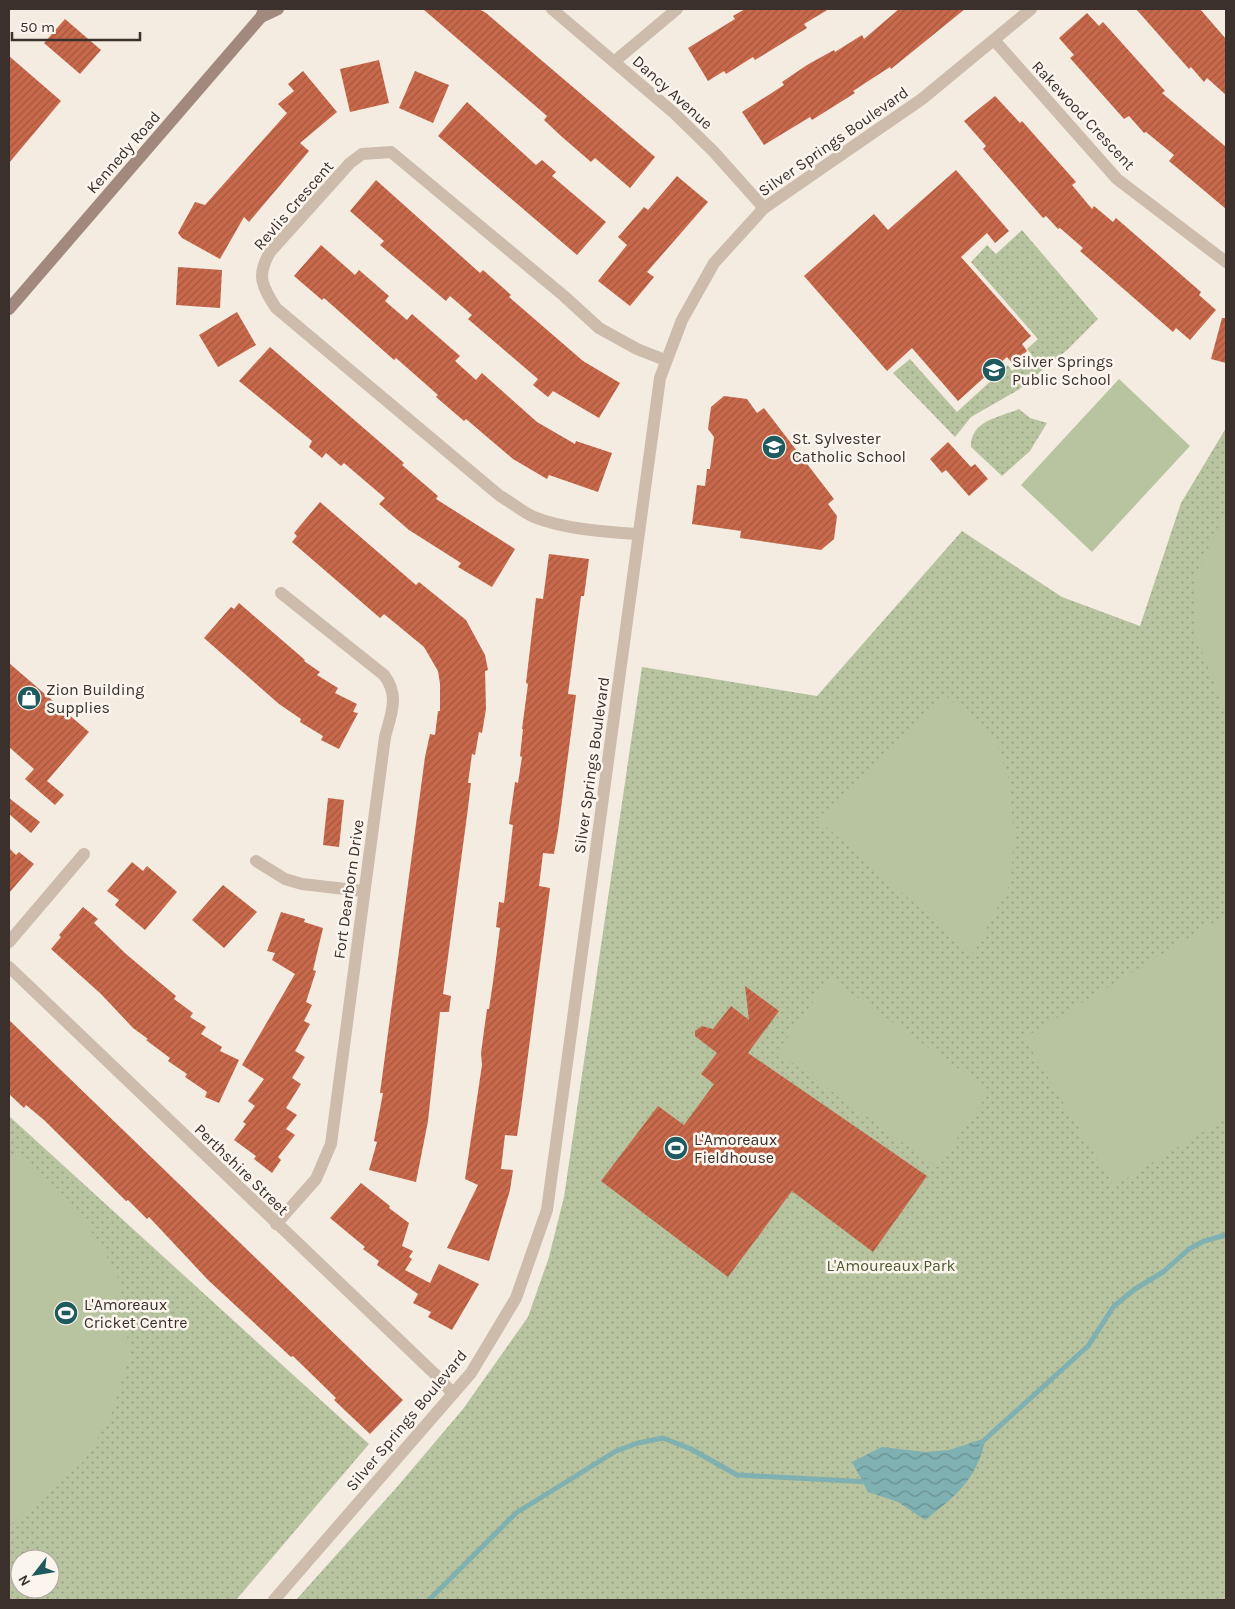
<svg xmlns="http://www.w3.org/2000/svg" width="1235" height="1609" viewBox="0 0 1235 1609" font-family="Karla,sans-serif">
<defs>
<pattern id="grass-dots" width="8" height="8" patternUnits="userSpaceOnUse" patternTransform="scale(1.25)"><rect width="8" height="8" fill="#b8c4a0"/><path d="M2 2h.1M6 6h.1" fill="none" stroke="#97a083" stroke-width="1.8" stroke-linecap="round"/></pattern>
<pattern id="water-waves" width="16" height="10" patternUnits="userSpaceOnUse" patternTransform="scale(1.25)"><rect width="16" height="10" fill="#7fb0b2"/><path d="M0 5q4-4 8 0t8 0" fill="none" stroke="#699091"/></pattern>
<pattern id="building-hatch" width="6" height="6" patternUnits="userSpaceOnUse" patternTransform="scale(1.25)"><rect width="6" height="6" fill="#c8694b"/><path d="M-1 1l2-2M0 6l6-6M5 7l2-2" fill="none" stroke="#a4573f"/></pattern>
</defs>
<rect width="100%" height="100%" fill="#f4ebe1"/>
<g fill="url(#grass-dots)" fill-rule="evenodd">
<path d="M1022,230l76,89 -31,31 -49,40 -47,27 -16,20 -62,-64 17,-14 47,53 51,-47 4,6 19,-17 -4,-5 11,-10 -67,-77 16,-17 9,9z"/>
<path d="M1019,409l11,9 17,5 -17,28 -28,25 -31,-29c-1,-26 28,-30 48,-38z"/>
<path d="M1226,428v1172h-930l101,-113 66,-78 65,-92 21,-60 15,-60 78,-530 175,29 145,-165 100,66 78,29 41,-123z"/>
<path d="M9,1116l360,328 -133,156h-227zM20,1559h30v30h-30z"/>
</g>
<g fill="#b8c4a0">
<path d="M1119,379l71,67 -98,106 -71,-67z"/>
<path d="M1226,511v203l-32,-83v-52z"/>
<path d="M946,696l50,44 12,37 6,57 -3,48 -38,72 -156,-135z"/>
<path d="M1226,915v203l-112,68 -90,-148z"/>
<path d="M830,978l160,113 -53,76 -160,-115z"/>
<path d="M9,1155l10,2 61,56 37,60 13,81 -20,64 -28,45 -73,63z"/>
</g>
<path fill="url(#water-waves)" d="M986,1438c-10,42 -28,56 -61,82l-27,-18 -30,-10 -16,-30 30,-15 43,5 24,-2z"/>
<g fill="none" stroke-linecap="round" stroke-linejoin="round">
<g stroke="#7fb0b2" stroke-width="5">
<path d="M981,1443l107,-97 26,-40 21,-17 28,-17 26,-23 15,-8 22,-6"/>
<path d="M429,1600l87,-87 100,-62 22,-8 25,-5 28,11 46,26 132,7"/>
</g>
</g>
<g fill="url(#building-hatch)">
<path d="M423,9h56l7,4 169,144 -25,31 -35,-30 -4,4 -30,-26 -17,-16 3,-4z"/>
<path d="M745,9h84l-25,15 3,4 -52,32 -2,-3 -27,17 -2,-3 -16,10 -20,-33 47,-29 -2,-3z"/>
<path d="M899,9h66l-74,60 -1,-2 -37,24 2,2 -43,27 -2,-3 -46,28 -22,-33 42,-27 -2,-3 25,-17 27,-15 1,2 27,-17 2,4z"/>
<path d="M1136,9h64l26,30v56l-19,-17 -3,4 -13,-15 -2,2z"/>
<path d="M1087,13l12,13 4,-4 62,69 -3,2 64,54v62l-57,-48 5,-6 -28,-23 -2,1 -15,-17 -5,3 -54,-61 4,-3 -15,-17z"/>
<path d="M65,19l36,31 -21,24 -36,-31z"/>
<path d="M9,56l52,45 -52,62z"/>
<path d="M379,60l10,43 -39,9 -10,-43z"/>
<path d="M303,71l34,41 -37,31 9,8 -60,71 -5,-5 -24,42 -38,-21 -4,-5 17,-31 10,3 82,-92 -9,-9 16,-13 -6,-7z"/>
<path d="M415,71l34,14 -16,38 -34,-15z"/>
<path d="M995,96l25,27 2,-2 54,61 -4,3 20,24 2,-3 19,16 3,-4 85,74 -2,3 17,15 -26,30 -14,-12 -3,4 -93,-81 3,-3 -23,-20 -2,1 -12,-13 -3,2 -60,-69 3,-3 -22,-25z"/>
<path d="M467,102l69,63 6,-5 14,12 -4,4 54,46 -29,33 -139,-119z"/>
<path d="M956,170l53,61 -14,12 -8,-10 -26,24 70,79 -9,8 5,7 -14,13 -6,-7 -49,44 -46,-53 -25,23 -83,-95 70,-62 14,16z"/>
<path d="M677,176l31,26 -61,70 7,5 -24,29 -32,-25 29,-36 -9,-8 26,-30 4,3z"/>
<path d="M376,180l104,93 3,-3 28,25 -2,2 74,64 37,22 -21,35 -46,-27 -5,6 -15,-12 5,-6 -70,-60 4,-4 -22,-19 -4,5 -66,-56 4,-4 -34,-30z"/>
<path d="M321,245l34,30 4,-5 30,26 -4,5 22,19 5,-6 48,42 -5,5 21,19 6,-7 55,49 38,22 1,-3 36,12 -14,39 -49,-17 -2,4 -34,-20 -47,-40 -2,2 -28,-24 2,-2 -42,-37 -2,2 -70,-62 -2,2 -28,-24z"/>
<path d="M178,267l44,3 -2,38 -44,-3z"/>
<path d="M237,312l19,33 -38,22 -19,-32z"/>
<path d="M1222,318h4v45l-15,-4z"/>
<path d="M270,347l134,116 -2,2 36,31 -2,3 79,50 -23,38 -34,-20 3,-4 -52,-33 -30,-26 6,-6 -41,-35 -3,3 -15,-13 -4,5 -13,-11 3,-6 -73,-60z"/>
<path d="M724,396l23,3 10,14 7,-5 70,91 -6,5 9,12 -3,23 -13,11 -81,-12 1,-7 -49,-7 5,-39 8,1 2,-17h3l4,-32 -6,-8 3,-22z"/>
<path d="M948,442l23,25 4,-3 13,15 -19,17 -23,-26 -4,3 -12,-14z"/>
<path d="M320,502l96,83 3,-3 47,38 19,35 3,15 -3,1 1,38 -4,24 -3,-1 -4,23 -3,-1 -4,29h3l-3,25 -25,186 8,2 -2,16h-9l-12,109 -12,61 -47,-12 8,-28 -3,-1 9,-48h-3l45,-336 5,-23 5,1 3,-24h2v-27l-2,-13 -14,-24 -40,-33 -4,4 -88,-76 5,-6 -3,-3z"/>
<path d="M549,554l40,5 -5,37h-3l-13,98 8,1 -18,136 -4,23 -11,-1 -4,33 11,2 -30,228 -3,20 -12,-1 -4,34 12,1 -3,20 -21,71 -42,-13 31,-63 -13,-6 17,-114 -1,-12 6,-44h2l4,-27 7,-54 -4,-1 3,-25 5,1 9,-78 -4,-1 3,-20 3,-22 3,1 4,-26 -2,-1 3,-27h-1l6,-45 -2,-1 10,-85 7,1z"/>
<path d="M239,603l66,57 -1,1 16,11 -3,3 21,13 -3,5 22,11 -4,8 5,1 -19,36 -18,-9 2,-4 -23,-14 1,-3 -22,-15 -75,-66 27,-31 3,2z"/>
<path d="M9,663l80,69 -42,49 17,14 -9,10 -30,-26 9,-10 -25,-22z"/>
<path d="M9,798l31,24 -9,11 -22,-19z"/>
<path d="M328,798l16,2 -5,47 -16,-2z"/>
<path d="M9,848l7,7 3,-3 15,12 -25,29z"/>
<path d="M132,862l11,9 4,-5 30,26 -32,38 -30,-25 4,-5 -12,-9z"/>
<path d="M223,885l34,27 -33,36 -32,-28z"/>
<path d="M83,907l15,12 -4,4 32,31 50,42 -2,3 19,14 -3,4 16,10 -5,7 21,13 -2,4 19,9 -20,43 -14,-6 2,-5 -22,-15 2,-3 -19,-13 2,-3 -24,-18 2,-1 -15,-11 -32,-34 -50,-45 10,-12 -2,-2z"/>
<path d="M281,912l24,7 -1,3 19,6 -10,42 3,1 -10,31 6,3 -8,16 6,3 -15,27 10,6 -13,21 9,6 -15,24 11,7 -11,14 9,6 -17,22 3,3 -9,13 -18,-14 2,-3 -22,-16 12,-16 -3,-2 12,-16 -7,-5 16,-22 -22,-14 53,-91 -23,-14 3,-7 -8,-2z"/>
<path d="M745,986l34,25 -31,42 179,123 -54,76 -81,-61 -64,86 -127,-96 57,-75 26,19 30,-41 -13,-10 16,-21 -22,-17v-5l7,-5 11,3 18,-23 18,14z"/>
<path d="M9,1020l394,380 -33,34 -36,-34 2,-2 -38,-37 -5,-5 -2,1 -83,-77 -59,-63 -2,2 -19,-19 -2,1 -82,-81 -18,-15 -2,3 -15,-14z"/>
<path d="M361,1183l29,23 -1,2 20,15 -7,23 11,5 -4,6 3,2 -7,11 25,13 9,-19 40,20 -27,46 -24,-13 3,-5 -18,-9 5,-9 -41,-29 2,-4 -16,-12 2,-2 -35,-29z"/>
</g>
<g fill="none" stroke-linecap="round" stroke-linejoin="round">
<g stroke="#cdbbac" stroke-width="12">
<path d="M552,9l122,104 39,38 51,57"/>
<path d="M994,40l123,139 109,83"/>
<path d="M615,61l62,-52"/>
<path d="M638,534c-32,-2 -75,-5 -104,-17 -10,-4 -23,-15 -34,-21l-224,-188c-14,-22 -20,-32 -6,-56l80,-89 12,-9 29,-2 173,144 35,32 38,21 28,11"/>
<path d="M256,861l29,18 17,5 61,7"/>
<path d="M9,942l75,-88"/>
<path d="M9,967l430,411 14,16"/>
<path d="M276,1224l40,-45 15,-35 54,-407c6,-23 15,-41 -1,-62l-103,-82"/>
</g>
<path stroke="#cdbbac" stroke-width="12" d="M274,1600l197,-227 45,-75 31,-88 113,-832 22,-58 32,-57 50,-55 158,-109 109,-90"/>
<g stroke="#a18a7d" stroke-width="12">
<path d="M261,17l17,-8"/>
<path d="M9,309l252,-292 3,-8"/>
</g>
</g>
<defs>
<g id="school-disc" transform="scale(1.25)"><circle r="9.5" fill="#1f5a5e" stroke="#fbf5ee"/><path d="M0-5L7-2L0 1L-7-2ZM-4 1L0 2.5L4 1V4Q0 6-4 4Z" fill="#fff"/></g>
<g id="shop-disc" transform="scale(1.25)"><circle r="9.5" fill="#1f5a5e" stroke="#fbf5ee"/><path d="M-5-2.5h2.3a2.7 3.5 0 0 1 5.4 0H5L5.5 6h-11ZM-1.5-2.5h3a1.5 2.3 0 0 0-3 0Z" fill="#fff"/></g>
<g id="stadium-disc" transform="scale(1.25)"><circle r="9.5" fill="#1f5a5e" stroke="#fbf5ee"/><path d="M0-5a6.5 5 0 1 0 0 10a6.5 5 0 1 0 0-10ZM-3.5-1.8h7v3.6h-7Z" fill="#fff"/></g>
</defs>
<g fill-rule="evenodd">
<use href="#school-disc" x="994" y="370"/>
<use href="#school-disc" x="774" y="447"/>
<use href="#shop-disc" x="29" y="698"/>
<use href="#stadium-disc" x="676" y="1148"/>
<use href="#stadium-disc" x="66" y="1313"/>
</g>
<g text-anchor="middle" stroke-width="5" stroke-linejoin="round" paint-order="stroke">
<g font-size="16" fill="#3b302b" stroke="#fbf5ee">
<text transform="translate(673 92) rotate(42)" y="6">Dancy Avenue</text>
<text transform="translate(1084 115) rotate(47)" y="6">Rakewood Crescent</text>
<text transform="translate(833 141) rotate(-35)" y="6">Silver Springs Boulevard</text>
<text transform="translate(123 152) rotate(-49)" y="6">Kennedy Road</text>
<text transform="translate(293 205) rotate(-49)" y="6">Revlis Crescent</text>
<text transform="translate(591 765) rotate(-82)" y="6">Silver Springs Boulevard</text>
<text transform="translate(348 889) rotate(-82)" y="6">Fort Dearborn Drive</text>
<text transform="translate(242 1169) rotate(44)" y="6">Perthshire Street</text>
<text transform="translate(406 1420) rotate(-50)" y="6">Silver Springs Boulevard</text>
</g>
<g font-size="16" fill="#3b302b" stroke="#fbf5ee" text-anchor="start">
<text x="1012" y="367">Silver Springs<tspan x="1012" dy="18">Public School</tspan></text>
<text x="792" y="444">St. Sylvester<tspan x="792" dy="18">Catholic School</tspan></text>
<text x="46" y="695">Zion Building<tspan x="46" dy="18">Supplies</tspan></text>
<text x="694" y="1145">L'Amoreaux<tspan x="694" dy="18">Fieldhouse</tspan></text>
<text x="84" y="1310">L'Amoreaux<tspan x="84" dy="18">Cricket Centre</tspan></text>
</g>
<g font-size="16" fill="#4a5a2e" stroke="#fbf5ee">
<text x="891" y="1271">L'Amoureaux Park</text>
</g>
</g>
<rect width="1235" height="1609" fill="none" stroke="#3b302b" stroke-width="20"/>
<g transform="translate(35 1574) rotate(239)"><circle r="24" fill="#fbf5ee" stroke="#aea6a0"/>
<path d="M0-4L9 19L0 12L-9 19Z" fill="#1f5a5e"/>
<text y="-8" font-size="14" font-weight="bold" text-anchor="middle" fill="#3b302b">N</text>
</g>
<path d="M12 32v8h128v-8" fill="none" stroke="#3b302b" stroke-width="2.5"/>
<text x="20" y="32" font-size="15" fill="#3b302b" stroke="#fbf5ee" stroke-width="4" paint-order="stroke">50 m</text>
</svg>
